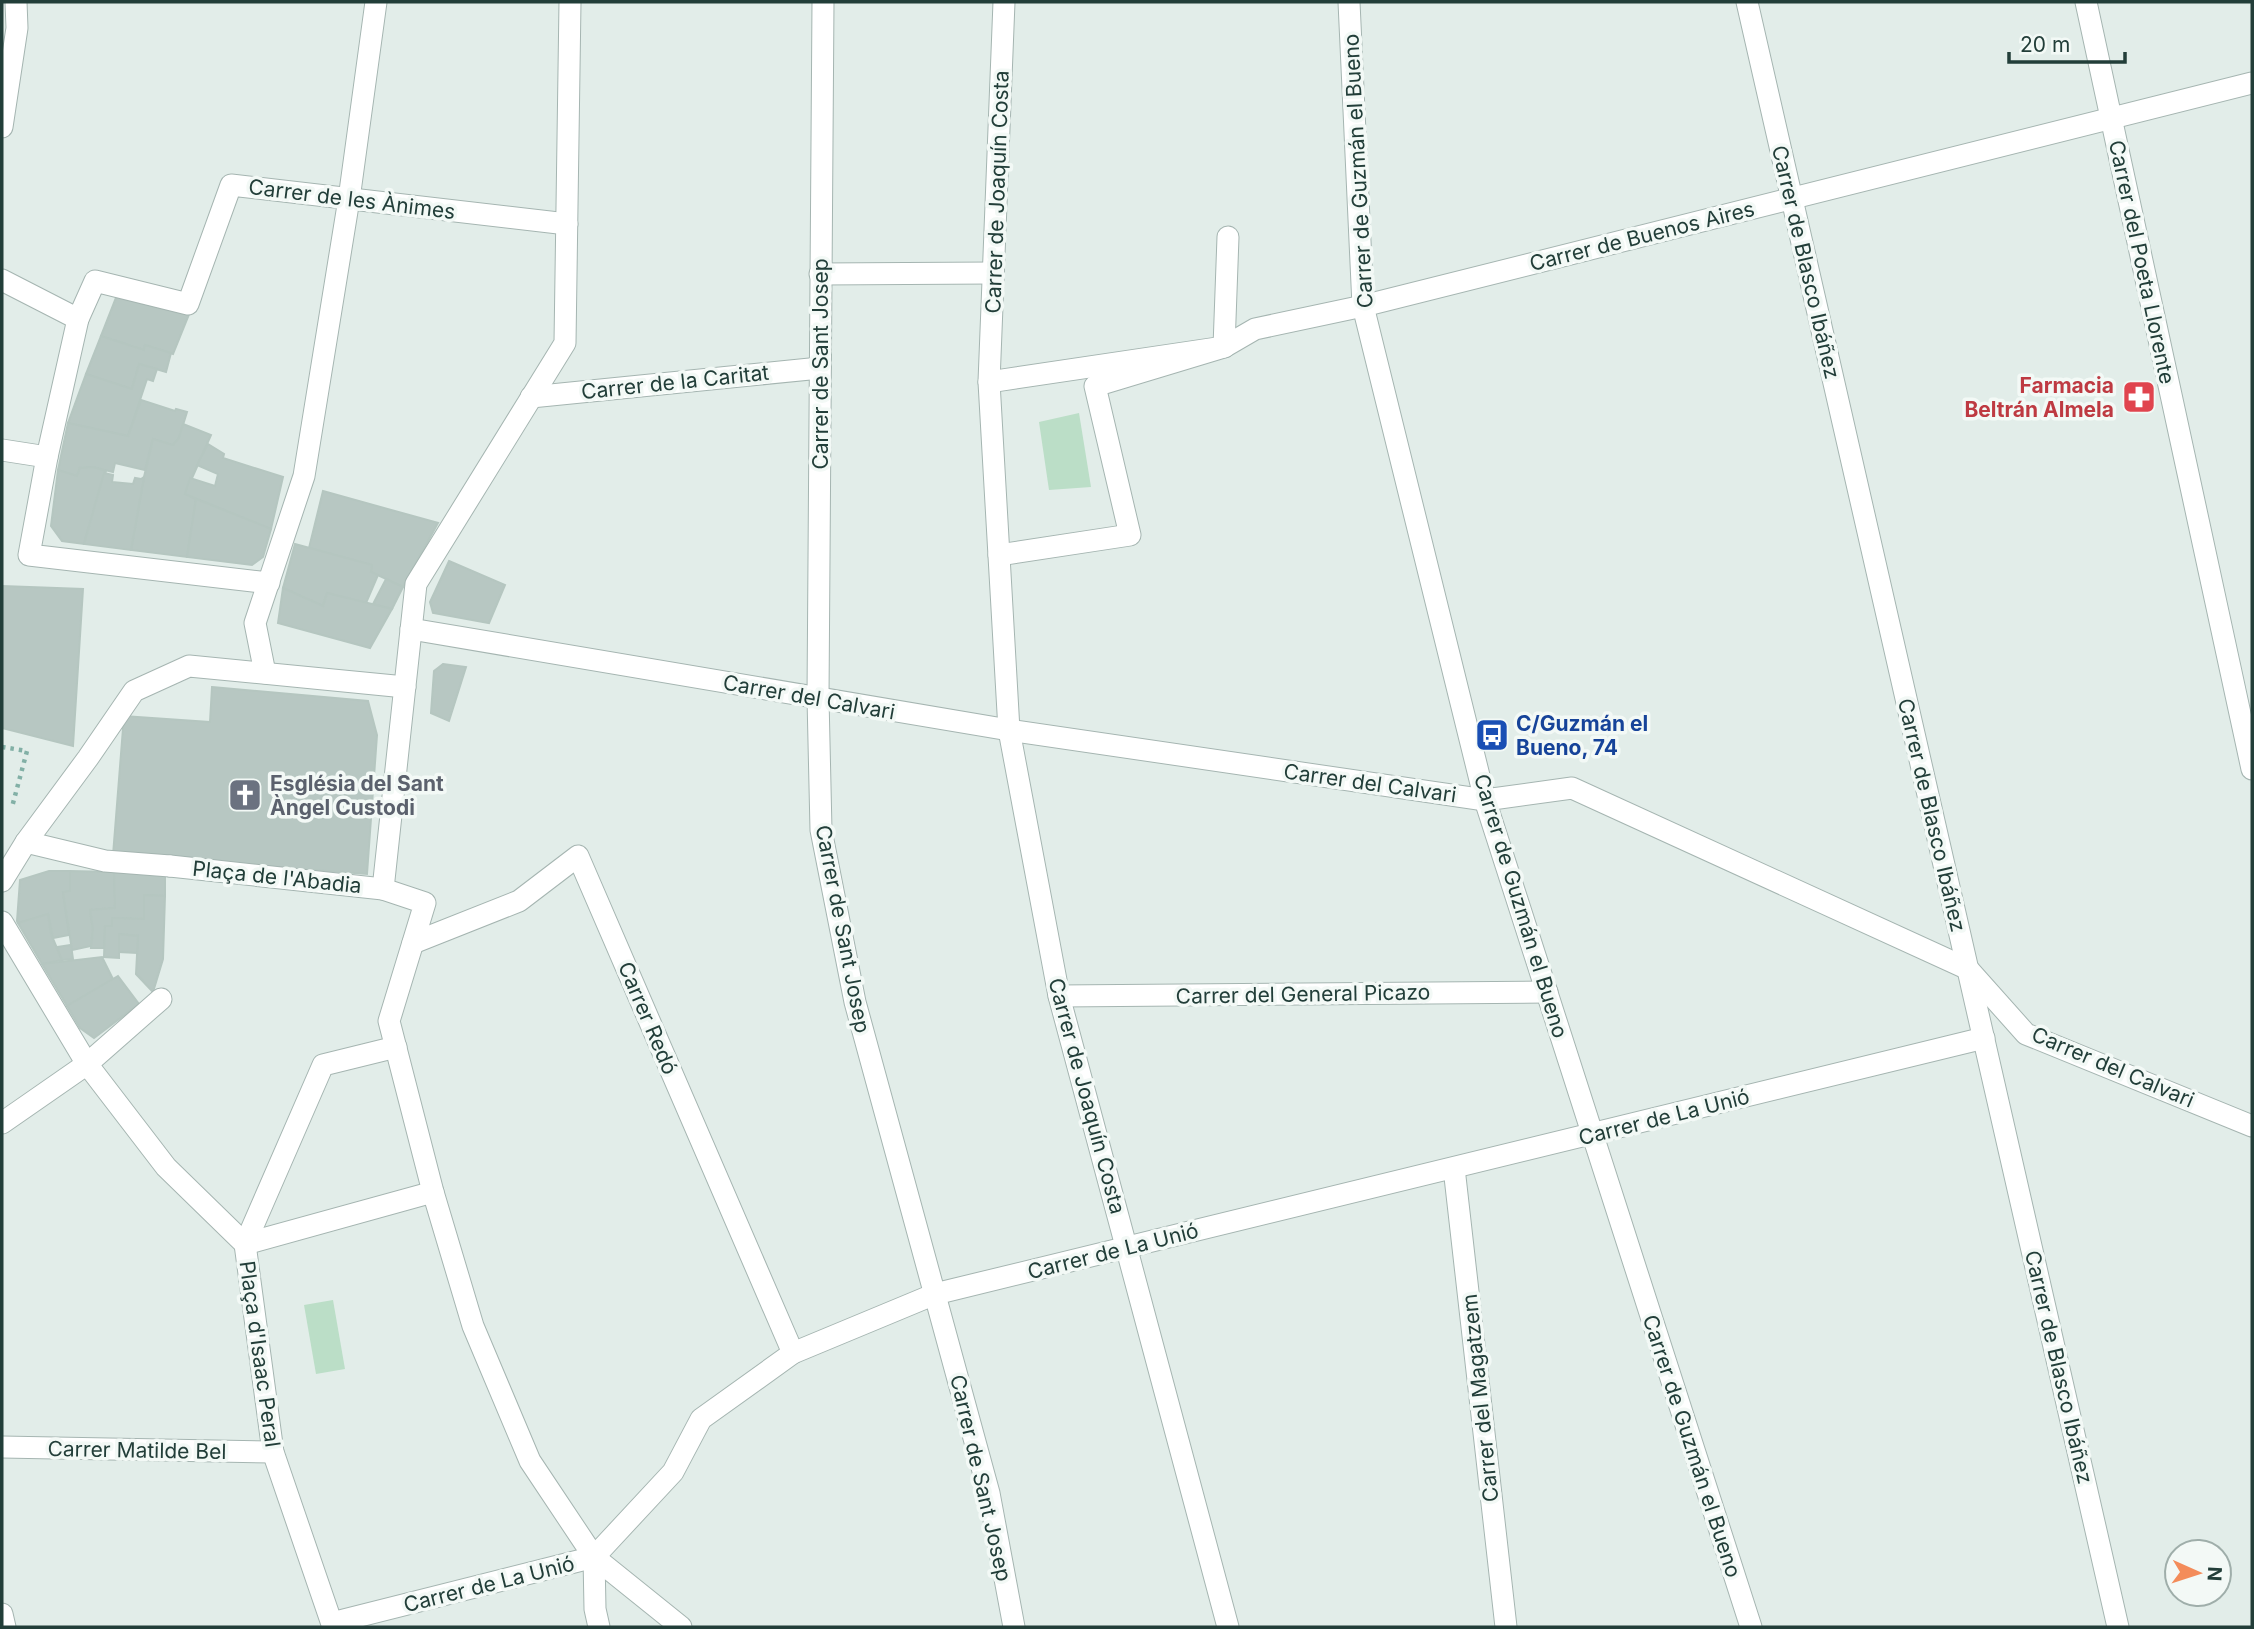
<svg xmlns="http://www.w3.org/2000/svg" width="2254" height="1629" font-family="Inter,sans-serif">
  <style>
    .green { fill: #bbdec7 }
    .building { fill: #b7c7c2; stroke: #b5c6c0; stroke-width: 2 }
    .lines { fill: none; stroke-linecap: round; stroke-linejoin: round }
    .pedestrian-casing { stroke: #a5b5b1; stroke-width: 23 }
    .minor-casing { stroke: #a5b5b1; stroke-width: 23 }
    .tertiary-casing { stroke: #a5b5b1; stroke-width: 23 }
    .path { stroke: #82b0a6; stroke-width: 4.5; stroke-dasharray: 3.5 5; stroke-linecap: butt }
    .pedestrian { stroke: #fff; stroke-width: 21 }
    .minor { stroke: #fff; stroke-width: 21 }
    .tertiary { stroke: #fff; stroke-width: 21 }
    .labels { text-anchor: middle; dominant-baseline: central; stroke-width: 7; stroke-linejoin: round; paint-order: stroke }
    .street-label { font-size: 21px; fill: #223e39; stroke: #f3f9f6 }
    .health-label { font-size: 21px; font-weight: bold; fill: #be3a42; stroke: #f3f9f6; text-anchor: end }
    .transit-label { font-size: 21px; font-weight: bold; fill: #164399; stroke: #f3f9f6; text-anchor: start }
    .worship-label { font-size: 21px; font-weight: bold; fill: #5b616d; stroke: #f3f9f6; text-anchor: start }
  </style>
  <rect width="100%" height="100%" fill="#e2ede9"/>
  <!-- green -->
  <g class="green">
    <polygon points="1079,413 1091,487 1049,490 1039,422"/>
    <polygon points="333,1300 345,1369 316,1374 304,1305"/>
  </g>
  <!-- building -->
  <g class="building">
    <polygon points="119,290 190,312 173,354 145,345 144,350 101,336"/>
    <polygon points="101,336 144,350 145,345 171,353 166,372 139,364 132,389 86,374"/>
    <polygon points="139,364 157,369 153,381 147,379 128,436 68,423 86,374 132,389"/>
    <polygon points="141,400 175,411 176,409 187,412 179,438 173,445 153,439 145,470 115,463 113,472 93,467 80,468 77,476 58,470 68,423 128,436"/>
    <polygon points="183,424 211,435 185,494 196,499 187,557 131,550 144,477 153,439 173,445 179,438"/>
    <polygon points="208,444 224,454 223,458 283,477 271,529 185,494 190,478 215,486 218,474 197,465"/>
    <polygon points="93,467 106,471 84,544 62,541 51,526 58,470 77,476 80,468"/>
    <polygon points="104,473 113,475 112,482 133,484 135,478 141,479 144,477 131,550 84,544"/>
    <polygon points="323,491 438,523 403,587 371,572 372,565 309,548"/>
    <polygon points="196,499 271,529 263,557 252,565 187,557"/>
    <polygon points="295,544 372,565 371,572 378,575 366,603 327,593 323,606 283,588"/>
    <polygon points="449,561 505,585 489,623 433,613 430,602"/>
    <polygon points="386,579 403,587 392,609 373,604"/>
    <polygon points="2,586 83,589 73,746 2,728"/>
    <polygon points="283,588 323,606 327,593 392,609 370,648 278,623"/>
    <polygon points="443,664 466,667 449,721 431,713 434,671"/>
    <polygon points="212,687 368,701 377,735 367,874 113,855 124,716 210,722"/>
    <polygon points="49,871 70,871 70,891 63,892 69,935 53,938 48,914 18,923 17,921 20,880"/>
    <polygon points="70,871 114,872 115,908 90,910 93,929 91,946 72,950 63,892 70,891"/>
    <polygon points="114,872 165,874 165,896 144,895 144,919 112,918 112,926 105,926 104,948 91,948 93,929 90,910 115,908"/>
    <polygon points="144,895 165,896 163,959 153,992 136,974 138,936 119,934 119,958 104,957 105,926 112,926 112,918 144,919"/>
    <polygon points="48,914 51,934 62,960 42,964 18,923"/>
    <polygon points="119,934 138,936 137,953 119,952"/>
    <polygon points="71,945 73,959 62,960 57,947"/>
    <polygon points="102,957 113,979 67,1006 42,964"/>
    <polygon points="118,976 139,1004 94,1038 80,1028 67,1006"/>
  </g>
  <g class="lines">
    <defs>
      <g id="pedestrian">
        <polyline points="999,555 1130,535 1095,386 1224,347 1228,237"/>
        <polyline points="26,842 105,861 170,866"/>
        <polyline points="594,1557 595,1609 599,1627"/>
      </g>
      <g id="minor">
        <polyline points="570,2 565,343 416,584 383,889 425,903 389,1021 433,1192 473,1326 530,1461 594,1557 681,1627"/>
        <polyline points="823,2 818,698 821,830 855,1002 989,1493 1014,1627"/>
        <polyline points="1004,2 989,382 1009,730 1059,996 1228,1627"/>
        <polyline points="1747,2 2118,1627"/>
        <polyline points="2086,2 2252,769"/>
        <polyline points="2,127 17,28 16,2"/>
        <polyline points="820,274 993,273"/>
        <polyline points="2,280 78,319 47,457 2,450"/>
        <polyline points="78,319 95,281 188,304 231,185 567,224"/>
        <polyline points="989,382 1224,347 1255,329 1363,306 2252,83"/>
        <polyline points="531,397 820,368"/>
        <polyline points="47,457 29,555 269,583"/>
        <polyline points="411,629 1009,730 1485,800 1572,788 1968,969 2026,1034 2252,1126"/>
        <polyline points="265,673 255,623 304,476 349,199 376,2"/>
        <polyline points="170,866 383,889"/>
        <polyline points="2,881 26,842 88,758 134,691 189,666 405,687"/>
        <polyline points="2,922 87,1064 166,1167 245,1244"/>
        <polyline points="413,943 519,901 578,856 793,1353"/>
        <polyline points="1059,996 1547,992"/>
        <polyline points="2,1123 87,1064 161,999"/>
        <polyline points="1454,1168 1506,1627"/>
        <polyline points="245,1244 273,1452 333,1627"/>
        <polyline points="245,1244 323,1065 396,1047"/>
        <polyline points="245,1244 433,1192"/>
        <polyline points="2,1447 273,1452"/>
        <polyline points="2,1614 5,1627"/>
        <polyline points="332,1623 594,1557 673,1472 701,1419 793,1353 935,1294 1984,1038"/>
      </g>
      <polyline id="tertiary" points="1349,2 1363,306 1485,800 1751,1627"/>
    </defs>
    <!-- pedestrian casing -->
    <use href="#pedestrian" class="pedestrian-casing"/>
    <!-- minor casing -->
    <use href="#minor" class="minor-casing"/>
    <!-- tertiary casing -->
    <use href="#tertiary" class="tertiary-casing"/>
    <!-- path -->
    <polyline class="path" points="2,747 27,751 12,807"/>
    <!-- pedestrian -->
    <use href="#pedestrian" class="pedestrian"/>
    <!-- minor -->
    <use href="#minor" class="minor"/>
    <!-- tertiary -->
    <use href="#tertiary" class="tertiary"/>
  </g>
  <!-- icons -->
  <defs>
    <symbol id="pharmacy-square" viewBox="-11 -11 22 22"><rect x="-9" y="-9" width="18" height="18" rx="4" fill="#e0444e" stroke="#f3f9f6"/><path d="M-2-6h4v4h4v4h-4v4h-4v-4h-4v-4h4Z" fill="#fff"/></symbol>
    <symbol id="bus-square" viewBox="-11 -11 22 22"><rect x="-9" y="-9" width="18" height="18" rx="4" fill="#1a4fb4" stroke="#f3f9f6"/><path d="M-5-6H5V4H4V6H2V4H-2V6H-4V4H-5ZM-3.5-4V0h7V-4ZM-3.5 1.2v1.5H-2V1.2ZM2 1.2v1.5H3.5V1.2Z" fill="#fff"/></symbol>
    <symbol id="church-square" viewBox="-11 -11 22 22"><rect x="-9" y="-9" width="18" height="18" rx="4" fill="#6b7280" stroke="#f3f9f6"/><path d="M-1.2-6h2.4v3.5h3.3v2.4h-3.3V6h-2.4V-.1h-3.3v-2.4h3.3Z" fill="#fff"/></symbol>
  </defs>
  <g fill-rule="evenodd">
    <use href="#pharmacy-square" x="2120" y="378" width="38" height="38"/>
    <use href="#bus-square" x="1473" y="716" width="38" height="38"/>
    <use href="#church-square" x="226" y="776" width="38" height="38"/>
  </g>
  <g class="labels">
    <!-- street labels -->
    <g class="street-label">
      <text transform="translate(1358 171) rotate(-93)">Carrer de Guzmán el Bueno</text>
      <text transform="translate(997 192) rotate(-88)">Carrer de Joaquín Costa</text>
      <text transform="translate(352 199) rotate(7)">Carrer de les Ànimes</text>
      <text transform="translate(1642 236) rotate(-14)">Carrer de Buenos Aires</text>
      <text transform="translate(1806 262) rotate(77)">Carrer de Blasco Ibáñez</text>
      <text transform="translate(2142 262) rotate(78)">Carrer del Poeta Llorente</text>
      <text transform="translate(820 364) rotate(-90)">Carrer de Sant Josep</text>
      <text transform="translate(675 382) rotate(-6)">Carrer de la Caritat</text>
      <text transform="translate(809 697) rotate(10)">Carrer del Calvari</text>
      <text transform="translate(1370 783) rotate(8)">Carrer del Calvari</text>
      <text transform="translate(1932 815) rotate(77)">Carrer de Blasco Ibáñez</text>
      <text transform="translate(277 877) rotate(6)">Plaça de l'Abadia</text>
      <text transform="translate(1521 906) rotate(73)">Carrer de Guzmán el Bueno</text>
      <text transform="translate(843 929) rotate(79)">Carrer de Sant Josep</text>
      <text transform="translate(1303 994) rotate(-1)">Carrer del General Picazo</text>
      <text transform="translate(648 1018) rotate(67)">Carrer Redó</text>
      <text transform="translate(2113 1067) rotate(23)">Carrer del Calvari</text>
      <text transform="translate(1087 1096) rotate(75)">Carrer de Joaquín Costa</text>
      <text transform="translate(1664 1117) rotate(-14)">Carrer de La Unió</text>
      <text transform="translate(1113 1251) rotate(-14)">Carrer de La Unió</text>
      <text transform="translate(260 1354) rotate(82)">Plaça d'Isaac Peral</text>
      <text transform="translate(2059 1367) rotate(77)">Carrer de Blasco Ibáñez</text>
      <text transform="translate(1480 1398) rotate(-96)">Carrer del Magatzem</text>
      <text transform="translate(1692 1446) rotate(72)">Carrer de Guzmán el Bueno</text>
      <text transform="translate(137 1450) rotate(1)">Carrer Matilde Bel</text>
      <text transform="translate(981 1478) rotate(77)">Carrer de Sant Josep</text>
      <text transform="translate(489 1584) rotate(-14)">Carrer de La Unió</text>
    </g>
    <!-- health labels -->
    <g class="health-label">
      <text x="2114" y="385">Farmacia<tspan x="2114" dy="24">Beltrán Almela</tspan></text>
    </g>
    <!-- transit labels -->
    <g class="transit-label">
      <text x="1516" y="723">C/Guzmán el<tspan x="1516" dy="24">Bueno, 74</tspan></text>
    </g>
    <!-- worship labels -->
    <g class="worship-label">
      <text x="270" y="783">Església del Sant<tspan x="270" dy="24">Àngel Custodi</tspan></text>
    </g>
  </g>
  <!-- border -->
  <rect width="2254" height="1629" fill="none" stroke="#223e39" stroke-width="7"/>
  <!-- north arrow -->
  <g transform="translate(2198 1573) rotate(93)"><circle r="33" fill="#f3f9f6" stroke="#9faeaa" stroke-width="2"/>
  <path d="M0-5L12 26L0 18L-12 26Z" fill="#f38c5a"/>
  <text y="-10" font-size="19" font-weight="bold" text-anchor="middle" fill="#223e39">N</text>
  </g>
  <!-- scale -->
  <path d="M2009 52v10h116v-10" fill="none" stroke="#223e39" stroke-width="3.5"/>
  <text x="2020" y="52" font-size="21" fill="#223e39" stroke="#f3f9f6" stroke-width="5" paint-order="stroke">20 m</text>
</svg>
